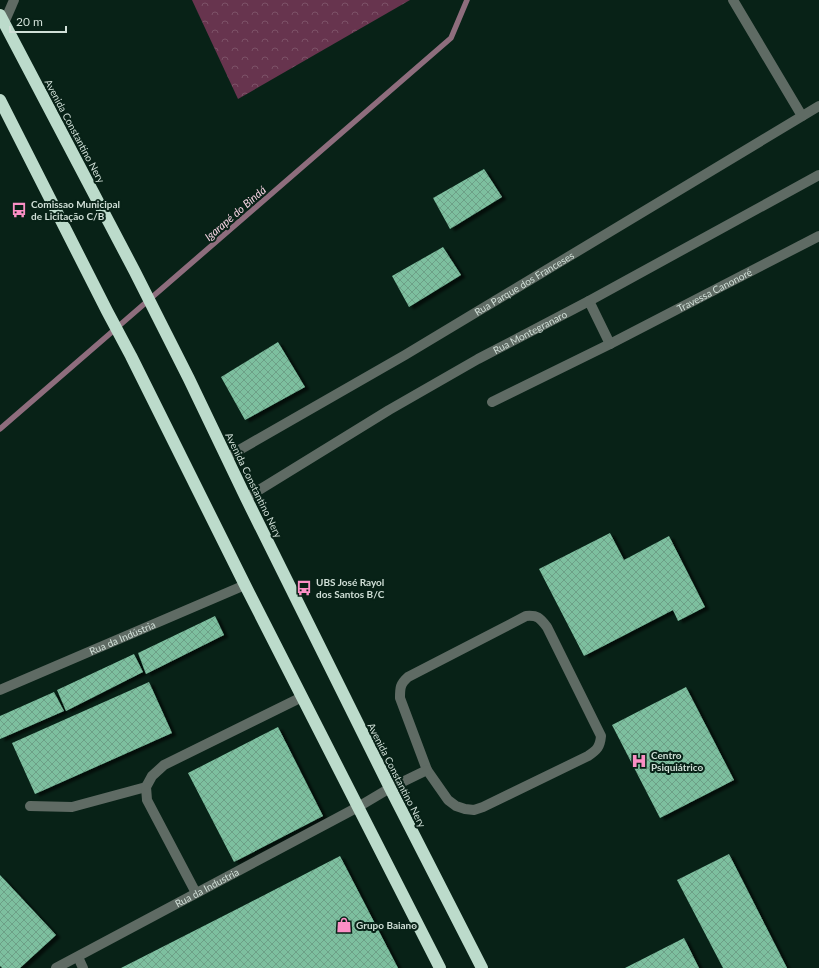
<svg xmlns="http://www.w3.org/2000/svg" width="819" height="968" font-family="Lato,sans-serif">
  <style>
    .forest { fill: url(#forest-crowns) }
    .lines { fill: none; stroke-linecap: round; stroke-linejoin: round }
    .stream { stroke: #8e6d7d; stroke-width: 5.5 }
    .building { fill: url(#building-cross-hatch); filter: url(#shadow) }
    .minor { stroke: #5f6b64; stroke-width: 10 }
    .highway { stroke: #bcdbcb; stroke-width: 12 }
    .labels { text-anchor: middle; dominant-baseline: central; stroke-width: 4; stroke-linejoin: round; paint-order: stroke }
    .street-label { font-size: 10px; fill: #d0dfd7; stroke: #082217 }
    .poi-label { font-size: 10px; font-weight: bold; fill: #d0dfd7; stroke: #082217; text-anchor: start }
    .water-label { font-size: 11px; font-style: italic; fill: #f4d1e1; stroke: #082217 }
  </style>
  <defs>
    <pattern id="forest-crowns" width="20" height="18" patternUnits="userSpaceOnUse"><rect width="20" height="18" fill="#67344e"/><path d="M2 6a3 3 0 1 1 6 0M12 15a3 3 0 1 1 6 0" fill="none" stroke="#7c5167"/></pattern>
    <pattern id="building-cross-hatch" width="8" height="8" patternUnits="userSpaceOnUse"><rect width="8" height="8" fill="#7dbf9f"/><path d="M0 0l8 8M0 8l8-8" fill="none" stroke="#6da087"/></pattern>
    <filter id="shadow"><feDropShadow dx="4.5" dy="2.5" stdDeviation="1" flood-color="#0009"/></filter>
  </defs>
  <rect width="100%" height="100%" fill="#082217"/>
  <!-- forest -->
  <polygon class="forest" points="192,0 410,0 238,99"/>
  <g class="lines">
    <!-- stream -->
    <polyline class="stream" points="0,429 451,38 467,0"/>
  </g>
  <!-- building -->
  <g class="building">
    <polygon points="484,169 502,197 450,229 433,198"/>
    <polygon points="443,247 461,275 409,307 392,276"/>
    <polygon points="278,342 305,387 245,420 221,377"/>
    <polygon points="610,533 624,560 669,536 705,607 678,621 673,610 584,656 539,569"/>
    <polygon points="215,616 224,635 146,674 138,653"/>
    <polygon points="134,654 143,672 66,711 57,690"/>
    <polygon points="149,682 172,733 35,794 12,743"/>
    <polygon points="686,687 734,780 660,818 612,725"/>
    <polygon points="54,692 64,711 0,739 0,716"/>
    <polygon points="278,727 323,816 234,862 188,773"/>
    <polygon points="729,854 787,968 723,968 677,880"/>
    <polygon points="340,856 398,968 121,968 241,907"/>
    <polygon points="0,875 56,935 20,968 2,968 0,966"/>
    <polygon points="684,938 699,968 625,968"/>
  </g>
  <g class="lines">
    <!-- minor -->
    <g class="minor">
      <polyline points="733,0 802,116"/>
      <polyline points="4,23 14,0"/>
      <polyline points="589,301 610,344"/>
      <path id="s1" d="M492,402L610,344L819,236"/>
      <path id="s2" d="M227,457L405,355L819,106"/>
      <path id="s3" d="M246,498L389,410L478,359L589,301L819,175"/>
      <path d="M526,616C538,615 540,618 547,627L601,736C600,747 597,750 588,756L483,807L474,810L465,809L456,806L448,800L427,770L400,698C400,688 400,684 408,677Z"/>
      <path id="s4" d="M0,690L245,585"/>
      <polyline points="30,806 72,807 146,787"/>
      <polyline points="196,893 147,800 146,787 152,776 164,765 302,697"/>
      <polyline points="78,957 83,968"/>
      <path id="s5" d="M56,968L358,807L390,788L427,770"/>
    </g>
    <!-- highway -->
    <g class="highway">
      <polyline points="0,15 135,272 189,379 246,498 390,788 482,968"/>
      <polyline points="0,100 107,311 131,356 245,585 440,968"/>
    </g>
  </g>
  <!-- icons -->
  <defs>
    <symbol id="bus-bare" viewBox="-9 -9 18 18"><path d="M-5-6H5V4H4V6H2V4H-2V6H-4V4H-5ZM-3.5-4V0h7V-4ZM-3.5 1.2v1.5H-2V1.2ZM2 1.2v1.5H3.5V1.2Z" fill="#fb8fc5" stroke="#082217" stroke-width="2.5" paint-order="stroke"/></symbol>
    <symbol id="hospital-bare" viewBox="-9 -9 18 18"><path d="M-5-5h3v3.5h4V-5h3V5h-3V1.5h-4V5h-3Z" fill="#fb8fc5" stroke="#082217" stroke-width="2.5" paint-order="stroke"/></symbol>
    <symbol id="shop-bare" viewBox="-9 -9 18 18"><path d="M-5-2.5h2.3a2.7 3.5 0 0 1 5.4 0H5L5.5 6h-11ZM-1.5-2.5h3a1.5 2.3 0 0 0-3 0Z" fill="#fb8fc5" stroke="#082217" stroke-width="2.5" paint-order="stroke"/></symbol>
  </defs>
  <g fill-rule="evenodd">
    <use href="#bus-bare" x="8" y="199" width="22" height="22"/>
    <use href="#bus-bare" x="293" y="577" width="22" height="22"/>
    <use href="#hospital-bare" x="628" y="750" width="22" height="22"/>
    <use href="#shop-bare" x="333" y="914" width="22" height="22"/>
  </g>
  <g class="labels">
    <!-- street labels -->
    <g class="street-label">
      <text transform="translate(75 131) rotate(62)">Avenida Constantino Nery</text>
      <text stroke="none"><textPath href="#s2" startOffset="344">Rua Parque dos Franceses</textPath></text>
      <text stroke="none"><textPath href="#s1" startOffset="249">Travessa Canonoré</textPath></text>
      <text stroke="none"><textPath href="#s3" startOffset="329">Rua Montegranaro</textPath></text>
      <text transform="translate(254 485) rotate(64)">Avenida Constantino Nery</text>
      <text stroke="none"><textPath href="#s4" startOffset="133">Rua da Indústria</textPath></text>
      <text transform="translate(397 775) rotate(63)">Avenida Constantino Nery</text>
      <text stroke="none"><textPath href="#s5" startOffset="171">Rua da Industria</textPath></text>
    </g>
    <!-- poi labels -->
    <g class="poi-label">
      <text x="31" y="204">Comissao Municipal<tspan x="31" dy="12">de Licitação C/B</tspan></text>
      <text x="316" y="582">UBS José Rayol<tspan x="316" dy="12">dos Santos B/C</tspan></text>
      <text x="651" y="755">Centro<tspan x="651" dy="12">Psiquiátrico</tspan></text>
      <text x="356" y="925">Grupo Baiano</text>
    </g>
    <!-- water labels -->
    <g class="water-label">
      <text transform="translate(235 213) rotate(-41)">Igarapé do Bindá</text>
    </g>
  </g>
  <!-- scale -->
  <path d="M10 26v6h56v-6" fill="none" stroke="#d0dfd7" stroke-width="2"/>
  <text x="16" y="26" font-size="12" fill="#d0dfd7" stroke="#082217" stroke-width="3" paint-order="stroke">20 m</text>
</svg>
